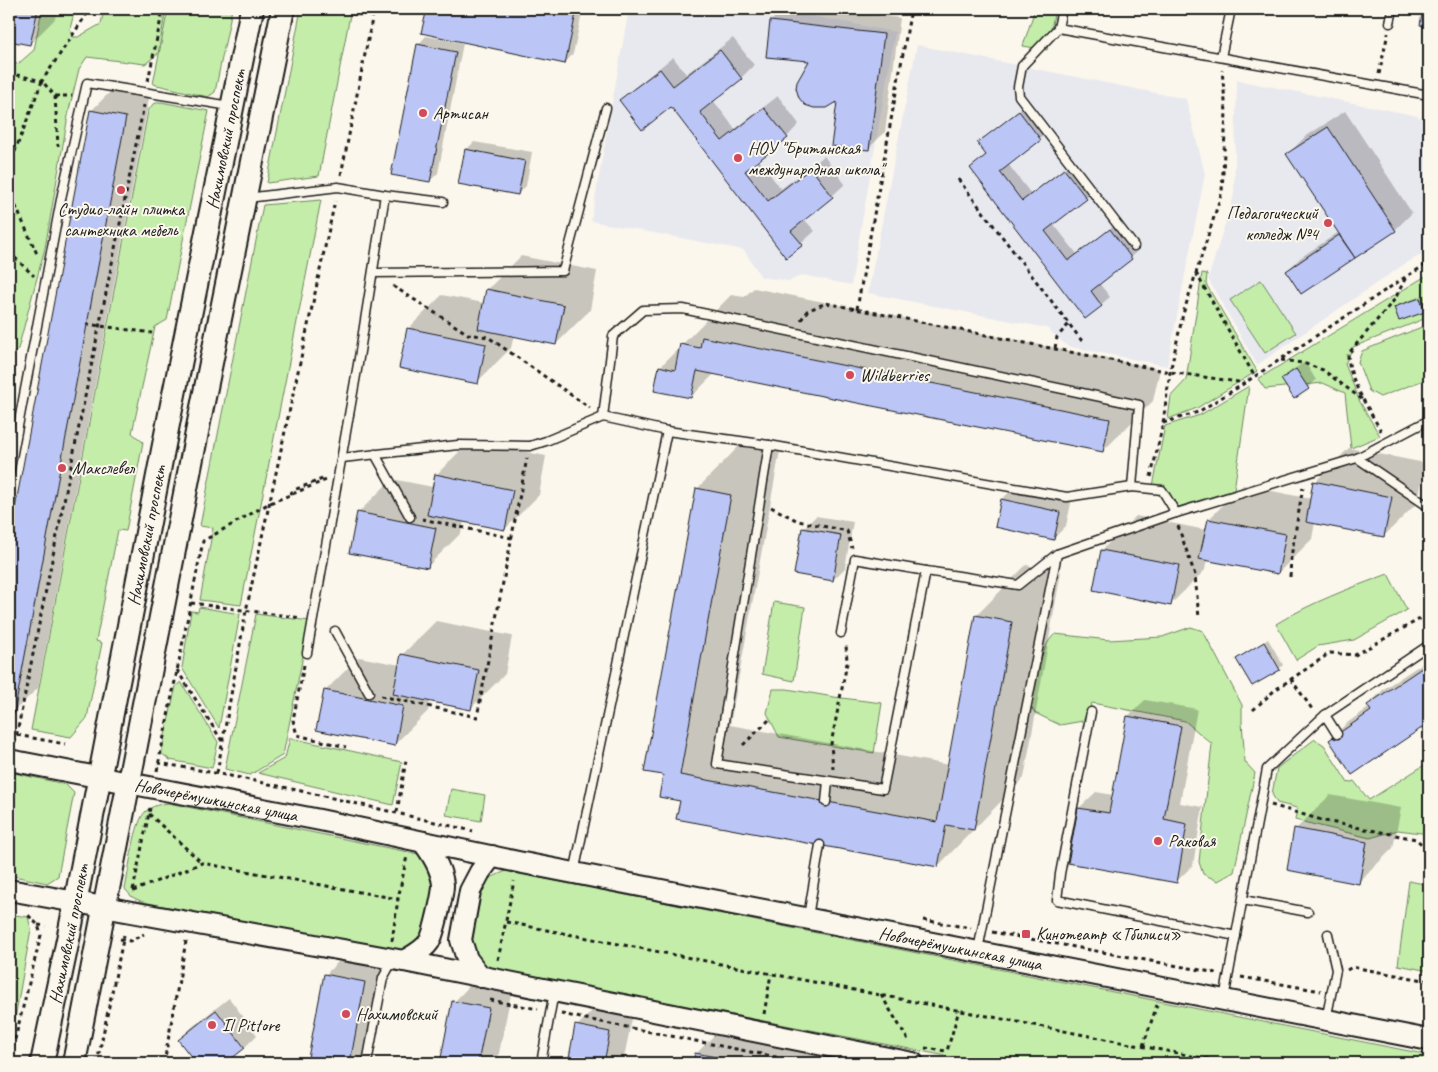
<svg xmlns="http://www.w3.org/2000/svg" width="1438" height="1072" font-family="Caveat,sans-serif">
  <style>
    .built { fill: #e8e8ef }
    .green { fill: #c3eda9; stroke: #708462 }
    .shadow { fill: #0003 }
    .building { fill: #bbc6f7; stroke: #1c1c1c }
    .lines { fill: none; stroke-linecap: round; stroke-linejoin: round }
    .service-casing { stroke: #1c1c1c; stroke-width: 11 }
    .tertiary-casing { stroke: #1c1c1c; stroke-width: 24 }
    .secondary-casing { stroke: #1c1c1c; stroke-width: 26 }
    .path { stroke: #1c1c1c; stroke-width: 3; stroke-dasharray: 4 4; stroke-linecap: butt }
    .service { stroke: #fbf7ec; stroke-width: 8 }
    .tertiary { stroke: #fbf7ec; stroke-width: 20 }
    .secondary { stroke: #fbf7ec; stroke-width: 22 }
    .poi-dot { fill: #d1495b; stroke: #fbf7ec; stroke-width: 2 }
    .labels { text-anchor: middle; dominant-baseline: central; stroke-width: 4; stroke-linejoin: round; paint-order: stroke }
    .poi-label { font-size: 18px; fill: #1c1c1c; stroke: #fbf7ec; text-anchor: start }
    .street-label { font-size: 18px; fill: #1c1c1c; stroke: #fbf7ec }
  </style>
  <rect width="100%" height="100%" fill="#fbf7ec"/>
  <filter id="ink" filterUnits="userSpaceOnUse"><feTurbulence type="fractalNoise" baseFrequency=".02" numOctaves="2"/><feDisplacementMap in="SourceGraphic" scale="10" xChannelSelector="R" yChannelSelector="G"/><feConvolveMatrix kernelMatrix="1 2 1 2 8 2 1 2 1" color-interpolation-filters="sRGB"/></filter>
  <g filter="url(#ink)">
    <!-- built -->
    <g class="built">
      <polygon points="629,9 776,9 895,32 851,285 803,275 789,281 761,277 744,250 591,221"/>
      <polygon points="917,45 1186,99 1205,174 1167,366 1067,346 1047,328 868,293"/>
      <polygon points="1237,80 1413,115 1429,120 1429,250 1403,265 1257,365 1208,279 1234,195"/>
    </g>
    <!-- green -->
    <g class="green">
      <polygon points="42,9 75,9 70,29 73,37 78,37 101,24 104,9 166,9 158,54 145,64 87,57 79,69 69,110 45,248 18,349 14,353 9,353 9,61 18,64 34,50"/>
      <polygon points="168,9 232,9 215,92 208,97 153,84"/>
      <polygon points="301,9 363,9 362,16 350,15 319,176 267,183"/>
      <polygon points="1035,9 1055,9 1047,50 1023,46"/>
      <polygon points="161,102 209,111 167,320 155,327 132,433 143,442 126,531 118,530 96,641 102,643 87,718 71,737 31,730 148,111 153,104"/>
      <polygon points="321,200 241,605 200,600 213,528 200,526 263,205"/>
      <polygon points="1202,273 1207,274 1206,284 1257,371 1197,408 1168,419 1171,396 1186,380"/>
      <polygon points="1429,274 1429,317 1353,347 1345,364 1360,402 1380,436 1351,448 1345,393 1323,383 1265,389 1258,379"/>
      <polygon points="1261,280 1296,333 1265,353 1230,300"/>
      <polygon points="1429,324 1429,378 1380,397 1369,391 1358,362 1362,351"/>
      <polygon points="1249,386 1234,490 1178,507 1165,487 1153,486 1165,426 1200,415"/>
      <path d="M1388,574L1407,610L1354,640L1318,646L1296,660L1276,624C1312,602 1348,589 1388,574Z"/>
      <polygon points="774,602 805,607 794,681 762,674"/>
      <polygon points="199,607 240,614 219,728 182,668 191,611 198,612"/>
      <polygon points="256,614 310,621 283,755 250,775 225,769"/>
      <path d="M1191,627L1203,631L1242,705V722L1245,762L1255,773L1234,872L1218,881L1203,874L1199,862L1212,744L1185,721L1092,703L1083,721L1060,725L1035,713L1031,707C1035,687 1039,647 1055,634L1109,640L1162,637Z"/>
      <polygon points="181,682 218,742 212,768 170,760 161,753 176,686"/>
      <polygon points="773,689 787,689 834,697 882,703 874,753 779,737 767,713"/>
      <polygon points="290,738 402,762 393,805 258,773 285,758"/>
      <polygon points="1315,739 1324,745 1348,783 1354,781 1369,800 1429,762 1429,834 1398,830 1370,838 1295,820 1297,808 1277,803 1272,794 1277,768"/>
      <polygon points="9,772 65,784 74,793 58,876 47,883 9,875"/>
      <polygon points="451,789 485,795 481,821 446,815"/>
      <path d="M168,803L418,854L425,864L434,890L424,933C418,944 407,950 395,950L143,902L132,897L125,889C129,871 134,822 146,811C152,806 160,804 168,803Z"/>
      <polygon points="506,871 1429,1055 1429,1063 983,1063 487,968 476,957 472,942 482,888 490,878"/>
      <polygon points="1409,881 1429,885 1429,971 1398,965"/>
      <polygon points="9,914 28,917 31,929 9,1052"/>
    </g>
    <!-- shadow -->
    <g class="shadow">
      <polygon points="9,9 57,9 55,19 30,44 9,40"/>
      <polygon points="428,9 583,9 573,54 565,63 423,32"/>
      <polygon points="783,9 824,9 900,18 885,132 868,149 838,100 811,60 771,21"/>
      <polygon points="426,36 463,43 438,173 430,181 418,45"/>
      <polygon points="733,38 754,65 741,78 713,100 735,129 778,96 799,124 787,137 758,159 781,189 824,156 845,184 832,196 804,219 815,231 787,256 671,105 621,100 634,88 673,57 686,74"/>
      <polygon points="116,86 150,93 38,688 13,712 9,711 9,548 91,111"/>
      <polygon points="1028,103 1048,131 1008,164 1031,194 1072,162 1094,190 1053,223 1077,254 1119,222 1140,249 1099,283 1110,297 1086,317 971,168 987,154 979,143"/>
      <polygon points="1345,111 1412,213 1395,230 1354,257 1287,271 1300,258 1339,232 1288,154 1305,137"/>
      <polygon points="474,142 532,152 526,186 518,194 466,150"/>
      <polygon points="521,256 597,271 590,310 556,344 514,335 511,348 477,382 408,329 442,295 484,303 487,290"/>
      <polygon points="754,288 1160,369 1153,401 1103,451 715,373 691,397 660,367 731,295 744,297"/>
      <polygon points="1424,295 1428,307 1424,311 1396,307 1399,304"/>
      <polygon points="1305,362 1316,380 1308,388 1283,379 1291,371"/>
      <polygon points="747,438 781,445 730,725 949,765 976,616 1026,565 1061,572 1024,778 938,866 681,800 664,774 697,489"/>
      <polygon points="470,441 546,456 539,495 505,529 464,521 461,533 427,567 358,513 392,479 433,487 436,475"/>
      <polygon points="1349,448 1425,463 1418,502 1384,536 1315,522 1312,539 1278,573 1207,559 1205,570 1171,604 1102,550 1136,516 1206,530 1209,519 1243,485 1311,499 1315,482"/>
      <polygon points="1015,487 1072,499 1066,526 1054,538 1002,499"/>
      <polygon points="816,516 853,522 845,568 833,580 796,573 804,528"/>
      <polygon points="436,621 512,636 505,674 471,708 430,700 428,711 394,745 325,691 359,657 400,665 402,655"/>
      <polygon points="1268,639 1283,665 1279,669 1238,659"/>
      <polygon points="1429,659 1429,721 1352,773 1330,740 1347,723 1370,707 1368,705 1385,688"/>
      <polygon points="1145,700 1197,709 1180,803 1203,807 1193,865 1176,882 1079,808 1096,792 1113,795 1128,716"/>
      <polygon points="1330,795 1401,808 1393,848 1359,882 1296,829"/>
      <polygon points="350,950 389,958 369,1063 308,1063 326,974"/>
      <polygon points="478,977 513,984 497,1063 442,1063 454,1002"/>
      <polygon points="229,998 257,1035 245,1047 224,1063 198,1063 179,1040 192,1027"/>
      <polygon points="601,1002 634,1008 623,1063 570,1063 577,1026"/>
      <polygon points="720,1029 842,1053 841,1063 694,1063 696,1054"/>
    </g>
    <!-- building -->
    <g class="building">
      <polygon points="9,9 38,9 30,45 9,41"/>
      <polygon points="427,9 577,9 565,64 421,33"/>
      <polygon points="1423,9 1429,9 1429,27 1420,25"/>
      <polygon points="770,21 884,34 869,150 831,146 837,102 827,108 814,108 805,105 799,98 796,88 797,82 809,61 766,57"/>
      <polygon points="417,44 456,52 430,182 391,175"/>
      <polygon points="720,50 742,79 700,112 722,141 764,108 788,138 745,171 768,201 811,168 833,197 791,231 803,245 786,258 671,107 642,130 619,100 660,69 673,86"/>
      <polygon points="90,110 126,117 14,714 9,713 9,540"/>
      <polygon points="1019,111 1041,140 1000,172 1022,201 1064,169 1087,199 1045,231 1068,261 1110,229 1132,259 1091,291 1102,306 1085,319 970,168 986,155 977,143"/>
      <polygon points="1328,127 1396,231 1355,258 1286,154"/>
      <polygon points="465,149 525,161 518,195 458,184"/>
      <polygon points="1339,235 1355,258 1301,294 1286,271"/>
      <polygon points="486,289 564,305 556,345 478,329"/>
      <polygon points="1420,298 1425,312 1399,321 1394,307"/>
      <polygon points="407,328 486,344 478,384 399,368"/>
      <polygon points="702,337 1110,419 1103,452 697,371 691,398 654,391 659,366 675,370 680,344 700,348"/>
      <polygon points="1296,369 1309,389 1294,399 1281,379"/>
      <polygon points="435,474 513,490 505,530 427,515"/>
      <polygon points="1313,481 1392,497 1384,537 1306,522"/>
      <polygon points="696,488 731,495 680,775 937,822 975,615 1012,622 974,830 946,825 938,867 676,819 680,801 659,797 663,775 644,772"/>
      <polygon points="1001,499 1060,512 1054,540 995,527"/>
      <polygon points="357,512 436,528 428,568 349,553"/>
      <polygon points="1208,519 1286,534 1278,574 1199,559"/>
      <polygon points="802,528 841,535 833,581 794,574"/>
      <polygon points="1101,550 1179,565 1171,606 1093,590"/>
      <polygon points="1264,642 1280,670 1252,686 1236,659"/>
      <polygon points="401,654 479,670 471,710 393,694"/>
      <polygon points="1429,663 1429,723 1352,775 1329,740 1371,711 1367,705"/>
      <polygon points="324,690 403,706 395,746 316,730"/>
      <polygon points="1127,716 1181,726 1164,819 1187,824 1177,883 1068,863 1078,808 1109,813"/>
      <polygon points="1294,828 1367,842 1359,884 1287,870"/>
      <polygon points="324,974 365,982 350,1063 307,1063"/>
      <polygon points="452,1001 489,1008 478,1063 440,1063"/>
      <polygon points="216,1010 245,1048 226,1063 196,1063 178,1040"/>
      <polygon points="575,1025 610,1032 604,1063 568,1063"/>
      <polygon points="695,1053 747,1063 693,1063"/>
    </g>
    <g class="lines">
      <defs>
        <g id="service">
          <polyline points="1062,9 1058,28 1429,95"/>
          <polyline points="1390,23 1393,9"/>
          <polyline points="1058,28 1022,66 1018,87 1019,96 1134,246"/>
          <polyline points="1221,57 1231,9"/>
          <polyline points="247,198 338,187 385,195 443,202"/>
          <polyline points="373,273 563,271 606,108"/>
          <polyline points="603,417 613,336 643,310 683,309 1139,405 1132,487"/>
          <polyline points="769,445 717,764 883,789 926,571 1018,585 1057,554 1173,514 1357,458 1429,507"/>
          <polyline points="375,454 410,517"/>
          <polyline points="342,458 458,445 530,446 546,441 603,417 667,431 769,445 1067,497 1132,487 1162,490 1176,513"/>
          <polyline points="1357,458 1429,420"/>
          <polyline points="9,474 62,194 87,83 230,106"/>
          <polyline points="335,631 369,693"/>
          <polyline points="841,633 855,559 926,571"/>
          <polyline points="307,653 358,364 385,195"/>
          <polyline points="1091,712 1060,874 1057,900 1236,936"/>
          <polyline points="1337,734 1325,715 1429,645"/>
          <polyline points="826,802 828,781"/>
          <polyline points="574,873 667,431"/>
          <polyline points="1243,900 1308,912"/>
          <polyline points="808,917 820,845"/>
          <polyline points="978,950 1057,554"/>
          <polyline points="1224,999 1267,769 1325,715"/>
          <polyline points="1326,1020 1336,970 1328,934"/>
          <polyline points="367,1063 383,978 393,960"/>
          <polyline points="541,1063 554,992"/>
        </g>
        <g id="tertiary">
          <path id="s1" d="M9,760L320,820L518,862L1429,1040"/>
          <polyline points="9,890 404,961 913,1063"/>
          <path d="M404,961C412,956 423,951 429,942C434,935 443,894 443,885C442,869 432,854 423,842"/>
          <polyline points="481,977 467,959 461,940 470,891 480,872 492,856"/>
        </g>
        <g id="secondary">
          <path id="s2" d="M42,1063L70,930L169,419L252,9"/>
          <polyline points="74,1063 199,422 283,9"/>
        </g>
      </defs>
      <!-- service casing -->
      <use href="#service" class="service-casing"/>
      <!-- tertiary casing -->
      <use href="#tertiary" class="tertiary-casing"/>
      <!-- secondary casing -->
      <use href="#secondary" class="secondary-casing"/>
      <!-- path -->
      <g class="path">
        <polyline points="9,73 42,81 90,9"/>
        <polyline points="1379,74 1388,33"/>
        <polyline points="148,81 163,9"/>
        <polyline points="55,96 72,96"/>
        <polyline points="9,167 42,81 55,96 58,146"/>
        <polyline points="341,175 374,9"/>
        <polyline points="958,179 1082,341"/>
        <polyline points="9,191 37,254"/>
        <polyline points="9,252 34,276"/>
        <polyline points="1196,273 1255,377"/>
        <polyline points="393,286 468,334 488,337 590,408"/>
        <polyline points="857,309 911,9"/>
        <polyline points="801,320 807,311 826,303 1170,372 1245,383"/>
        <polyline points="86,324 152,333"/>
        <polyline points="1055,348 1057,337 1069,324"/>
        <polyline points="1281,360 1303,363 1323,370 1363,400"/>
        <polyline points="1163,423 1198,412 1237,388 1407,276 1429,263"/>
        <path d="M1381,431C1369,409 1348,379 1348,354L1395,299L1406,277"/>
        <polyline points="1151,477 1163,423 1170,372 1183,314 1222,192 1226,112 1222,70"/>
        <polyline points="290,494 294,490 325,478"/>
        <polyline points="771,507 798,521 847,531 852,548"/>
        <polyline points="422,519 512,538"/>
        <polyline points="1178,526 1195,575 1199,618"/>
        <polyline points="1290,577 1291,557 1303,487"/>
        <polyline points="191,603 302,618"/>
        <polyline points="304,665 293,720 297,735 346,747"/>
        <polyline points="177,670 222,741"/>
        <polyline points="1291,679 1312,709"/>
        <polyline points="381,696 477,717 527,458"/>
        <polyline points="1253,710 1275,690 1330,653 1355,655 1429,614"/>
        <polyline points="17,735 65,744"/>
        <polyline points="15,743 144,105"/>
        <polyline points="743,745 770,719"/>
        <path d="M158,763C264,780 369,807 473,831"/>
        <polyline points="833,769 831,744 847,663 846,644"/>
        <polyline points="157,771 203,541 268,504 326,480"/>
        <polyline points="217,773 246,611 335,201"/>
        <polyline points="1271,805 1325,821 1416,839 1429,851"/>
        <polyline points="397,812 406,760"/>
        <polyline points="149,814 202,863"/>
        <polyline points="133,890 150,808"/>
        <polyline points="133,891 202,863 398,899"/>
        <polyline points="923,920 971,928"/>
        <polyline points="506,922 1228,1063"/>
        <polyline points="38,925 46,926"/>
        <polyline points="992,932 1217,973"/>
        <polyline points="120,939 130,941 144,934"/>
        <polyline points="392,941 398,899 407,856"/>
        <polyline points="498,960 514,881"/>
        <polyline points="1347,970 1352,967 1429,981"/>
        <polyline points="1241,977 1321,991"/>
        <polyline points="881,995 910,1043"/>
        <polyline points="490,1000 538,1009"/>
        <polyline points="561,1014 806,1063"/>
        <polyline points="764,1014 771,974"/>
        <polyline points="1143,1046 1157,1005"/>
        <polyline points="925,1048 947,1051 959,1010"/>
        <polyline points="9,1063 41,935 38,925 26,913"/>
        <polyline points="97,1063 124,935"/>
        <polyline points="164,1063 186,941"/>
      </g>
      <!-- service -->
      <use href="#service" class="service"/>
      <!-- tertiary -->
      <use href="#tertiary" class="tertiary"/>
      <!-- secondary -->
      <use href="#secondary" class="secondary"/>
    </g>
  </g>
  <!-- markers -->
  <g class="poi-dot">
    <circle cx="423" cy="113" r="5"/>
    <circle cx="738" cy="158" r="5"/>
    <circle cx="121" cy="190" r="5"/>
    <circle cx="1328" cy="223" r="5"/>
    <circle cx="850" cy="375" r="5"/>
    <circle cx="62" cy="468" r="5"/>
    <circle cx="1158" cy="841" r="5"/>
    <rect x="1021" y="929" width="10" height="10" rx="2.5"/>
    <circle cx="346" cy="1014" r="5"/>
    <circle cx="212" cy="1025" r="5"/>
  </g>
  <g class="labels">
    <!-- poi labels -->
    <g class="poi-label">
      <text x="433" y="113">Артисан</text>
      <text x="748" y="148">НОУ "Британская<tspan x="748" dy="21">международная школа"</tspan></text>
      <text x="121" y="209" text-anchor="middle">Студио-лайн плитка<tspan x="121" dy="21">сантехника мебель</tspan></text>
      <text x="1318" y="213" text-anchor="end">Педагогический<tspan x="1318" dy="21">колледж №4</tspan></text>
      <text x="860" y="375">Wildberries</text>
      <text x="72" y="468">Макслевел</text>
      <text x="1168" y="841">Раковая</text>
      <text x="1036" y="934">Кинотеатр «Тбилиси»</text>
      <text x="356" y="1014">Нахимовский</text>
      <text x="222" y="1025">Il Pittore</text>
    </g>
    <!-- street labels -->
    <g class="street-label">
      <text stroke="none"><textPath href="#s2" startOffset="942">Нахимовский проспект</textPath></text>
      <text stroke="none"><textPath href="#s2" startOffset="538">Нахимовский проспект</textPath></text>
      <text stroke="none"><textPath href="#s1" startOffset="211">Новочерёмушкинская улица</textPath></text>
      <text stroke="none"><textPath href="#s2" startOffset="132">Нахимовский проспект</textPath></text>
      <text stroke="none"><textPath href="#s1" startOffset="970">Новочерёмушкинская улица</textPath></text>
    </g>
  </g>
  <!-- margin -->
  <rect width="1438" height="1072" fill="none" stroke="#fbf7ec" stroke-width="30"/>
  <rect x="15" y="15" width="1408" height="1042" fill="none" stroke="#1c1c1c" stroke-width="2" filter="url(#ink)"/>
</svg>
